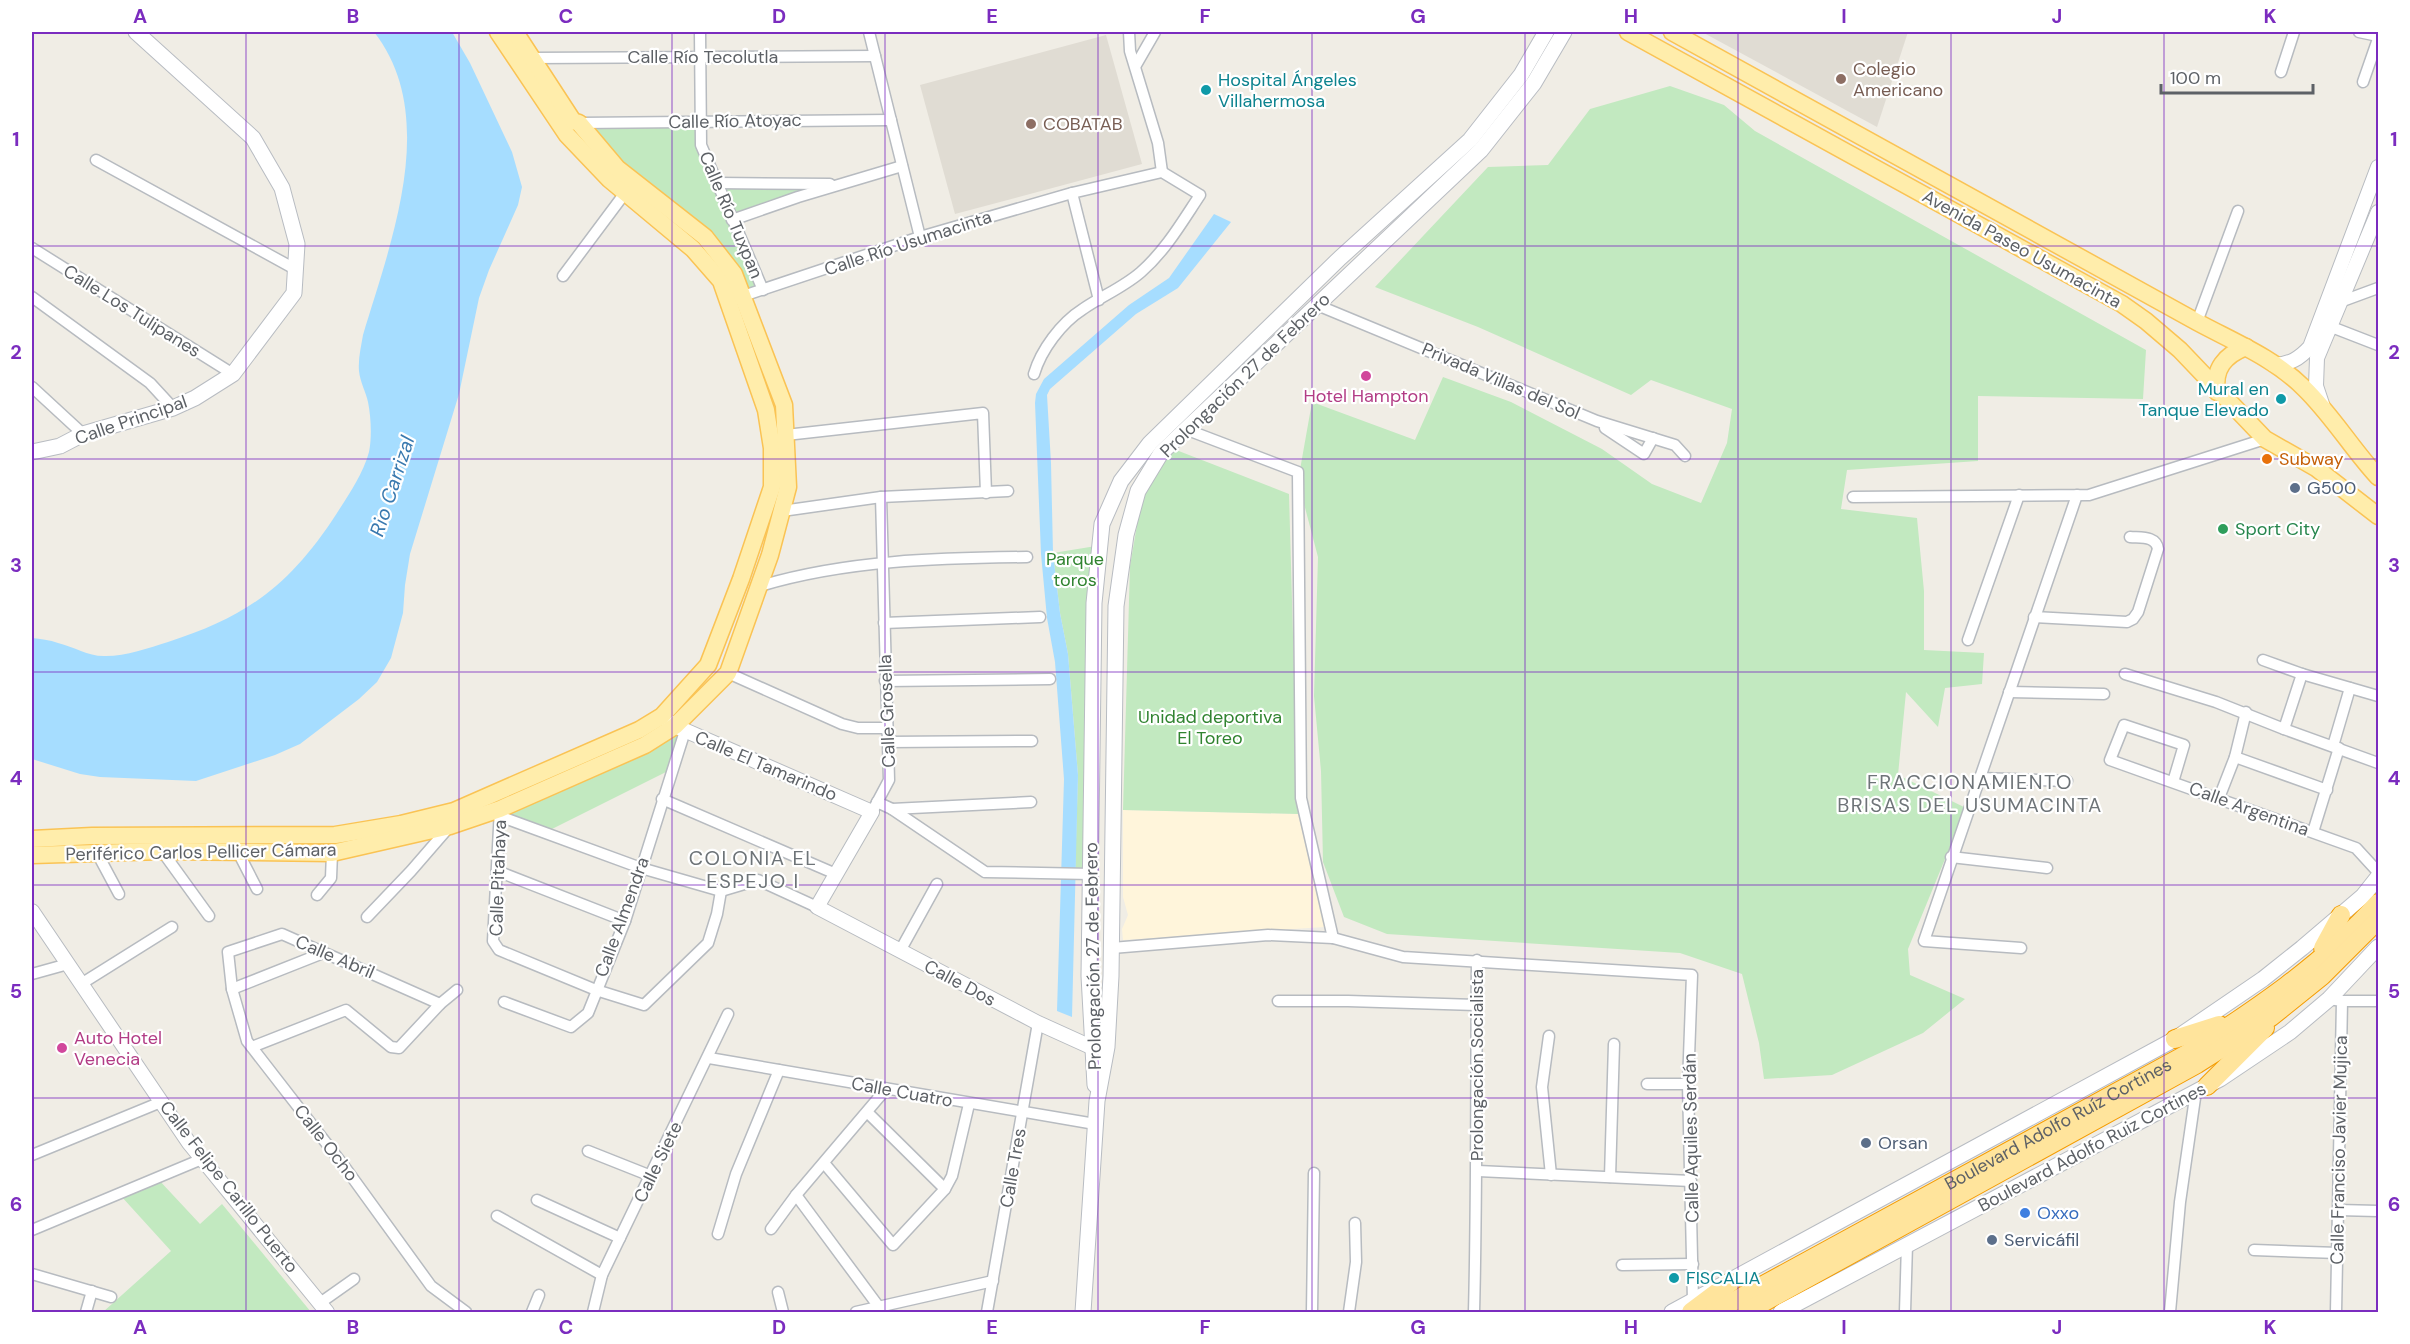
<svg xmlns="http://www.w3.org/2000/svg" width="2410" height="1344" font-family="'DM Sans',sans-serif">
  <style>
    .commercial { fill: #fff5db }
    .education { fill: #e0dcd3 }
    .green { fill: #c2e9c0 }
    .water { fill: #a6ddff }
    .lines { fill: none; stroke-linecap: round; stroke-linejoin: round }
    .minor-casing { stroke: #b7bbc0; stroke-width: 13 }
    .tertiary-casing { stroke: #b7bbc0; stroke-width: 16 }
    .secondary-casing { stroke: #b8bcc2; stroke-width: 17 }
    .primary-casing { stroke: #fac354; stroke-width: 19 }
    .trunk-casing { stroke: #f59c00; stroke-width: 20 }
    .minor { stroke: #fff; stroke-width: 10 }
    .tertiary { stroke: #fff; stroke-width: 14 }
    .secondary { stroke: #fff; stroke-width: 15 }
    .primary { stroke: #ffedab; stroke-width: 16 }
    .trunk { stroke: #ffe49c; stroke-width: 18 }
    .grid { fill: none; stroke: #7b2cbf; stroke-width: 1.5; stroke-opacity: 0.55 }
    .education-dot { fill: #8d6e63; stroke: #fff; stroke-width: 2 }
    .culture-dot { fill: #0f9aa8; stroke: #fff; stroke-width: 2 }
    .hotel-dot { fill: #d1479c; stroke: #fff; stroke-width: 2 }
    .food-dot { fill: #e8710a; stroke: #fff; stroke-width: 2 }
    .service-dot { fill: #5c6f8a; stroke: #fff; stroke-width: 2 }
    .leisure-dot { fill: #2e9e5b; stroke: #fff; stroke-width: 2 }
    .shop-dot { fill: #3f7fe0; stroke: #fff; stroke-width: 2 }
    .labels { text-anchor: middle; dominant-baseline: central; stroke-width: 4.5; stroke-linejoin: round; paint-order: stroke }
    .street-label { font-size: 18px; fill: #5d6166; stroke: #fff }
    .education-label { font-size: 18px; fill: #785e54; stroke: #fff; text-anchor: start }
    .culture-label { font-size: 18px; fill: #0d838f; stroke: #fff; text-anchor: start }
    .hotel-label { font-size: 18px; fill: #b23c85; stroke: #fff }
    .food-label { font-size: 18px; fill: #c56008; stroke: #fff; text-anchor: start }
    .service-label { font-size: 18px; fill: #4e5e75; stroke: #fff; text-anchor: start }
    .leisure-label { font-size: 18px; fill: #27864d; stroke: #fff; text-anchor: start }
    .park-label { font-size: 18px; fill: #2f832f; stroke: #fff }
    .shop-label { font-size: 18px; fill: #366cbe; stroke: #fff; text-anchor: start }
    .water-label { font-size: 20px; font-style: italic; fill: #3979af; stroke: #fff }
    .neighbourhood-label { font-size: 20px; letter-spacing: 1.5px; fill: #6e7478; stroke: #fff }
    .neatline { fill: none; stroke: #7b2cbf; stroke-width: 2 }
    .grid-label { font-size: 20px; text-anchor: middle; font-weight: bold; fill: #7b2cbf }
  </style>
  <rect width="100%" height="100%" fill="#f0ede5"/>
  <!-- commercial -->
  <polygon class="commercial" points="1123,810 1298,814 1325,927 1123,940 1122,929 1128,915 1123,897"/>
  <!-- education -->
  <g class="education">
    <polygon points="1702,32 1908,32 1877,127"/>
    <polygon points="1106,35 1142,164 955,214 920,85"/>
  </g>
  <!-- green -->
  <g class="green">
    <polygon points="1670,86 1724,105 1755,131 2146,350 2143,399 1978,396 1978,461 1847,470 1841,509 1917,518 1924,591 1924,650 1984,653 1982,684 1945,688 1938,727 1906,692 1898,775 1966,808 1908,949 1910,975 1965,999 1923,1033 1832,1075 1764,1079 1759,1043 1742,974 1680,953 1387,934 1344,917 1323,862 1321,771 1314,696 1318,557 1298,481 1312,402 1415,440 1443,377 1511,402 1602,449 1652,484 1701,503 1727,443 1732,409 1651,380 1631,395 1478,327 1375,287 1488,167 1548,165 1590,109"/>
    <polygon points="701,122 701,145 717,182 842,185 732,220 763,290 744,297 734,274 579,123"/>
    <polygon points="1171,448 1289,494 1298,814 1123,810 1130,566 1142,496"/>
    <polygon points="1096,546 1091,874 1075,874 1078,775 1068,654 1060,613 1053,553"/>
    <polygon points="685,731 672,769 544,833 499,816"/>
    <polygon points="158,1179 200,1224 222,1204 311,1312 103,1312 171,1251 121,1196"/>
  </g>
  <!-- water -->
  <g class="water">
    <path d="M374,32H452L470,63L512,152L522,187L518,205L489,270L479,298L459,394L410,554L405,585L403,613L391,658L377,682L359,699L300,744L275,755L196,781L100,777L80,774L32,759V638C40,639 50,640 58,643C75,647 89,657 106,656C126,656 149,648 168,642C249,616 291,584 337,513C349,494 363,474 369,452C372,437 371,417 368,402C366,392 360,382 359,371C358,359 361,347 363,335C390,244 441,117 374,32Z"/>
    <polygon points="1214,214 1231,222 1178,288 1136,314 1050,389 1047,395 1051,463 1053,553 1060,613 1068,654 1078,775 1072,1017 1057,1011 1064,779 1055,662 1047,618 1041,554 1035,403 1036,394 1044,379 1129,305 1169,278"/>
  </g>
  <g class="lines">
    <defs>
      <g id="minor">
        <polyline points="700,32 701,145 763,290"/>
        <polyline points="869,32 920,237"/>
        <polyline points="1129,32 1130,51 1158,143 1162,172"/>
        <polyline points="2359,32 2378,36"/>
        <polyline points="532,58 875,56"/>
        <polyline points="1136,65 1155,32"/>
        <polyline points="2281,72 2294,32"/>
        <polyline points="2363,82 2378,39"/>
        <polyline points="579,123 891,120"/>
        <polyline points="96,160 295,269"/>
        <polyline points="717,183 830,184"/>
        <polyline points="732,220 798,197 902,166"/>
        <polyline points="32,248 233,374"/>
        <polyline points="563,276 625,193"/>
        <polyline points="32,297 150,383 173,408"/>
        <polyline points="737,298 920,237 1072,193"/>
        <polyline points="2340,302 2378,288"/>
        <polyline points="1317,305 1597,421 1675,445 1685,456"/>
        <polyline points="2197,322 2238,211"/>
        <polyline points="2329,326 2378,345"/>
        <path d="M1034,374C1041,350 1061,323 1083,309C1102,296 1124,287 1141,272C1166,250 1182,222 1200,195L1162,172L1072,193L1099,300"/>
        <polyline points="32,387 83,434"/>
        <polyline points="1605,428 1644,454 1653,438"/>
        <polyline points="1185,429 1298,472 1301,798 1333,938"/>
        <polyline points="786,435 983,413 986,493"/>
        <polyline points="1853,497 2089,495 2265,439"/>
        <polyline points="782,511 881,497 1008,491"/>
        <path d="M760,586C847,560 938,558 1027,557"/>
        <path d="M2034,617L2127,622L2133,619L2138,612L2158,549C2156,536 2142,538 2130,537"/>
        <polyline points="884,623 1040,617"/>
        <polyline points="1968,640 2019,495"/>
        <polyline points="2263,660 2302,674 2378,696"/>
        <polyline points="728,673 842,724 858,728 887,728"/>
        <polyline points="2125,674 2216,702 2284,729 2378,763"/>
        <polyline points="885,681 1050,679"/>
        <polyline points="2009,692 2104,694"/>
        <polyline points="2284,729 2302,674"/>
        <polyline points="888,742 1032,741"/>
        <polyline points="2333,746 2350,688"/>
        <polyline points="2235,757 2327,790"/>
        <polyline points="1979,778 2067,781"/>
        <polyline points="2173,782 2184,745 2124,725 2110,760 2356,848 2378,872"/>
        <polyline points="2219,798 2235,757 2246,712"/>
        <polyline points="662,799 836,874"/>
        <polyline points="877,802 892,809 1031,802"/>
        <polyline points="500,809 493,941 499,950 596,990 644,1005 708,943 717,914 721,891"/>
        <polyline points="892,809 985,872 1091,874"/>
        <polyline points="872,812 889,780 881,497"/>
        <polyline points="499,816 641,868 721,891 758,880 817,907"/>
        <polyline points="2313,832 2339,748"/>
        <polyline points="162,851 209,916"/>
        <polyline points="238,852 257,889"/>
        <polyline points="97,853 119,894"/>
        <polyline points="1951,857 2047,868"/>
        <polyline points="497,871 625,921"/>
        <polyline points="317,895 331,878 332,853"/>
        <polyline points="367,917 411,871 450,826"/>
        <polyline points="1112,948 1268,935 1333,938 1403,957 1692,975 1688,1084 1693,1301"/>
        <polyline points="2021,948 1924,941 2077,495"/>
        <polyline points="900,951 937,884"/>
        <polyline points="32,974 68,964"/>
        <polyline points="81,984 172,927"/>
        <polyline points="232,989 323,953"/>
        <polyline points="2329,999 2342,1001 2336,1312"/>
        <polyline points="1278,1001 1348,1001 1476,1005"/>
        <polyline points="2342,1001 2378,1001"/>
        <polyline points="504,1002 571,1027 588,1013 625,921 685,731"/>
        <polyline points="440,1004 282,934 228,952 232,989 247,1041 344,1166 431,1286 466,1312"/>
        <polyline points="1549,1036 1542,1087 1551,1175"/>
        <polyline points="252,1047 346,1010 391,1047 399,1048 440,1004 457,990"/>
        <polyline points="709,1058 1095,1124"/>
        <polyline points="1647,1084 1688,1084"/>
        <polyline points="867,1112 945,1189"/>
        <polyline points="588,1151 651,1176"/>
        <polyline points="32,1155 161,1102"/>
        <polyline points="824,1163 893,1245 945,1189 952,1176 969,1104"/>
        <polyline points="1478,1171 1691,1181"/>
        <polyline points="1610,1177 1614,1044"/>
        <polyline points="796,1195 879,1307"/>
        <polyline points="537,1200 620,1238"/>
        <polyline points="2338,1210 2378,1211"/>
        <polyline points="497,1216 602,1275"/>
        <polyline points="771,1229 796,1195 886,1089"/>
        <polyline points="32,1230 202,1159"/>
        <polyline points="718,1234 736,1174 779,1070"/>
        <polyline points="2254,1250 2338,1253"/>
        <polyline points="1622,1265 1693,1264"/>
        <polyline points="32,1274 111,1297"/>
        <polyline points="778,1292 783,1312"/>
        <polyline points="320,1303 354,1279"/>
        <polyline points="86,1312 92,1291"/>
        <polyline points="532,1312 539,1295"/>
        <polyline points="593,1312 602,1275 728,1014"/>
        <polyline points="856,1312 993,1281"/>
        <polyline points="987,1312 1038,1023"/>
        <polyline points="1312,1312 1314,1173"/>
        <polyline points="1349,1312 1356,1262 1355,1223"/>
        <path d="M1474,1312C1477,1195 1476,1078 1477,960"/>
        <polyline points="1905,1312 1907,1244"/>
        <polyline points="2170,1312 2180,1202 2196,1091"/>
      </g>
      <g id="tertiary">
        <path d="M2274,365C2290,364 2299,359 2310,347L2378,167"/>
        <polyline points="2323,407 2316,386 2317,358 2378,212"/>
        <polyline points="668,721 675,726 872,812 817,907 1038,1023 1091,1047 1103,1047"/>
        <polyline points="32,911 189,1143 327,1312"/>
      </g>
      <g id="secondary">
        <polyline points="32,452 60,446 83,434 173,408 195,398 233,374 294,293 297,244 282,188 253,138 136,32"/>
        <polyline points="1095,1085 1089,976 1094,603 1102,524 1121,481 1150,443 1340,258 1470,140 1521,75 1546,32"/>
        <polyline points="1083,1312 1097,1101 1107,1047 1111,976 1116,606 1126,535 1138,491 1161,453 1481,150 1534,83 1564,32"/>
        <polyline points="1672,1312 2175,1039 2263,979 2302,948 2363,896 2378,877"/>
        <polyline points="1781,1312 2220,1079 2290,1032 2329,999 2378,947"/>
      </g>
      <g id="primary">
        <polyline points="1628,32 2122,304 2146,321 2180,350 2265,439 2316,468 2378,516"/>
        <path d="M1672,32L2197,322C2234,342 2274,358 2304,388C2332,415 2352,449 2378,477"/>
        <path d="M2217,392C2213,369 2225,355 2246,347"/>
        <polyline points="32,839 92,836 335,835 401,824 454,811 639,730 662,716 708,665 741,579 772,487 772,448 766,410 721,281 693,249 609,179 567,135 498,32"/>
        <polyline points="32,855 162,851 332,853 450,826 500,809 645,745 675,726 728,673 770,555 788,487 784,405 734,274 705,237 617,168 579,123 573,121 515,32"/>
      </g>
      <g id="trunk">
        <polyline points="2323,948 2341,915"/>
        <polyline points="2175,1039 2219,1025"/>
        <polyline points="2207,1086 2265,1028"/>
        <polyline points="1691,1312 1731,1282"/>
        <path id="s1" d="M1714,1312L2185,1055C2253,1011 2324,964 2378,903"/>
        <polyline points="1746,1312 2197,1064 2271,1017 2322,976 2378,920"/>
      </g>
    </defs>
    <!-- minor casing -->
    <use href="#minor" class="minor-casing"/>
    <!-- tertiary casing -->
    <use href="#tertiary" class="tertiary-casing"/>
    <!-- secondary casing -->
    <use href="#secondary" class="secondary-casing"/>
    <!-- primary casing -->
    <use href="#primary" class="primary-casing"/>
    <!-- trunk casing -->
    <use href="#trunk" class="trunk-casing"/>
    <!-- minor -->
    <use href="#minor" class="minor"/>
    <!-- tertiary -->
    <use href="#tertiary" class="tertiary"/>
    <!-- secondary -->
    <use href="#secondary" class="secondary"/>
    <!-- primary -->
    <use href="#primary" class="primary"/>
    <!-- trunk -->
    <use href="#trunk" class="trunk"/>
  </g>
  <!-- grid -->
  <path class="grid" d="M246,32V1312M459,32V1312M672,32V1312M885,32V1312M1098,32V1312M1312,32V1312M1525,32V1312M1738,32V1312M1951,32V1312M2164,32V1312M32,246H2378M32,459H2378M32,672H2378M32,885H2378M32,1098H2378"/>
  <!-- markers -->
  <g class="education-dot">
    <circle cx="1841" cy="79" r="6"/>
    <circle cx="1031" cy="124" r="6"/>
  </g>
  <g class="culture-dot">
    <circle cx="1206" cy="90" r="6"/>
    <circle cx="2281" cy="399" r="6"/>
    <circle cx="1674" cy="1278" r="6"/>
  </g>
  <g class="hotel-dot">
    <circle cx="1366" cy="376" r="6"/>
    <circle cx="62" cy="1048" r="6"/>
  </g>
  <circle class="food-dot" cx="2267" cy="459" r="6"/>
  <g class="service-dot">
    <circle cx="2295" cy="488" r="6"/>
    <circle cx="1866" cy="1143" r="6"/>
    <circle cx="1992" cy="1240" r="6"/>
  </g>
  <circle class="leisure-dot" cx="2223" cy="529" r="6"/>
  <circle class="shop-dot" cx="2025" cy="1213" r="6"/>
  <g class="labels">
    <!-- street labels -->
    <g class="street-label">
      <text x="703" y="57">Calle Río Tecolutla</text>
      <text transform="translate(735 121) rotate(-1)">Calle Río Atoyac</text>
      <text transform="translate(731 215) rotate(67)">Calle Río Tuxpan</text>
      <text transform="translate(908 243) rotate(-18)">Calle Río Usumacinta</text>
      <text transform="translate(2022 249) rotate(29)">Avenida Paseo Usumacinta</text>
      <text transform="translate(132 311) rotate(32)">Calle Los Tulipanes</text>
      <text transform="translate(1245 375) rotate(-44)">Prolongación 27 de Febrero</text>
      <text transform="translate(1501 381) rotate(23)">Privada Villas del Sol</text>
      <text transform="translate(131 420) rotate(-19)">Calle Principal</text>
      <text transform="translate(887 711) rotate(-92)">Calle Grosella</text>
      <text transform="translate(766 766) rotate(23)">Calle El Tamarindo</text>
      <text transform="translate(2249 809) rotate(20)">Calle Argentina</text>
      <text transform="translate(201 852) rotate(-1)">Periférico Carlos Pellicer Cámara</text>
      <text transform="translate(498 878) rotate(-88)">Calle Pitahaya</text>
      <text transform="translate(622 917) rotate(-70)">Calle Almendra</text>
      <text transform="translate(1093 956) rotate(-91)">Prolongación 27 de Febrero</text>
      <text transform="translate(335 957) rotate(23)">Calle Abril</text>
      <text transform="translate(960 983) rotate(28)">Calle Dos</text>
      <text transform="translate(1477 1065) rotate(-90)">Prolongación Socialista</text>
      <text transform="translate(902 1092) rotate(10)">Calle Cuatro</text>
      <text stroke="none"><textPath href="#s1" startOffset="392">Boulevard Adolfo Ruíz Cortines</textPath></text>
      <text transform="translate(1691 1138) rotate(-91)">Calle Aquiles Serdán</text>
      <text transform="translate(326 1143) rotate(52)">Calle Ocho</text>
      <text transform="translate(2092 1147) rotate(-28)">Boulevard Adolfo Ruiz Cortines</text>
      <text transform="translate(2339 1150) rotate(-89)">Calle Franciso Javier Mujica</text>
      <text transform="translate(658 1162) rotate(-64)">Calle Siete</text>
      <text transform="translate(1013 1168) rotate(-80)">Calle Tres</text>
      <text transform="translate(229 1187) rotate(52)">Calle Felipe Carillo Puerto</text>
    </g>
    <!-- education labels -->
    <g class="education-label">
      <text x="1853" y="69">Colegio<tspan x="1853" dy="21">Americano</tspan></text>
      <text x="1043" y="124">COBATAB</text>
    </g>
    <!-- culture labels -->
    <g class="culture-label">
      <text x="1218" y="80">Hospital Ángeles<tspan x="1218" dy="21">Villahermosa</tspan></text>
      <text x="2269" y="389" text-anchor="end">Mural en<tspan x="2269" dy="21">Tanque Elevado</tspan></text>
      <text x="1686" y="1278">FISCALIA</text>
    </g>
    <!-- hotel labels -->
    <g class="hotel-label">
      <text x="1366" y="396">Hotel Hampton</text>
      <text x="74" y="1038" text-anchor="start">Auto Hotel<tspan x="74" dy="21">Venecia</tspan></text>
    </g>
    <!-- food labels -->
    <g class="food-label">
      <text x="2279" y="459">Subway</text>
    </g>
    <!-- service labels -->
    <g class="service-label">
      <text x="2307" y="488">G500</text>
      <text x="1878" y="1143">Orsan</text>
      <text x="2004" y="1240">Servicáfil</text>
    </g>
    <!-- leisure labels -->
    <g class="leisure-label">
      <text x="2235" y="529">Sport City</text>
    </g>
    <!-- park labels -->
    <g class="park-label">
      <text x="1075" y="559">Parque<tspan x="1075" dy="21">toros</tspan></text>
      <text x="1210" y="717">Unidad deportiva<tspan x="1210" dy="21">El Toreo</tspan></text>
    </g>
    <!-- shop labels -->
    <g class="shop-label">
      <text x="2037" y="1213">Oxxo</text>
    </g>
    <!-- water labels -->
    <g class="water-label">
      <text transform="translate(392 486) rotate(-72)">Rio Carrizal</text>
    </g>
    <!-- neighbourhood labels -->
    <g class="neighbourhood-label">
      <text x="1970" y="782">FRACCIONAMIENTO<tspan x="1970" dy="23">BRISAS DEL USUMACINTA</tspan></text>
      <text x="753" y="858">COLONIA EL<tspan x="753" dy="23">ESPEJO I</tspan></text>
    </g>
  </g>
  <!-- border -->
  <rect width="2410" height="1344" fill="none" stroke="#ffffff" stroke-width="66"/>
  <!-- scale -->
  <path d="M2161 84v9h152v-9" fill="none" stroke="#5d6166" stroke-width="3"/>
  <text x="2170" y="84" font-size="18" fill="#5d6166" stroke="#ffffff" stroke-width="4.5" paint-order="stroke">100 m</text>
  <rect x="33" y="33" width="2344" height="1278" class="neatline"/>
  <g class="grid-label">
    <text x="140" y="23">A</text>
    <text x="353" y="23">B</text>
    <text x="566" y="23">C</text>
    <text x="779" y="23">D</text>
    <text x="992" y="23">E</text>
    <text x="1205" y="23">F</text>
    <text x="1418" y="23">G</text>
    <text x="1631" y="23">H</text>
    <text x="1844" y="23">I</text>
    <text x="2057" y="23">J</text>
    <text x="2270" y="23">K</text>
    <text x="16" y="146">1</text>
    <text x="2394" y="146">1</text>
    <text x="16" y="359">2</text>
    <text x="2394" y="359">2</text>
    <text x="16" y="572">3</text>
    <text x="2394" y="572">3</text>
    <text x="16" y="785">4</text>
    <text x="2394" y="785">4</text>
    <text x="16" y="998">5</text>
    <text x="2394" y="998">5</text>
    <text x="16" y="1211">6</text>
    <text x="2394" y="1211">6</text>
    <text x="140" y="1334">A</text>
    <text x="353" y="1334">B</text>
    <text x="566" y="1334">C</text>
    <text x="779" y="1334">D</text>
    <text x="992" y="1334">E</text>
    <text x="1205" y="1334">F</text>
    <text x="1418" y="1334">G</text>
    <text x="1631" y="1334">H</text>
    <text x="1844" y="1334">I</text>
    <text x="2057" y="1334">J</text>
    <text x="2270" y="1334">K</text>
  </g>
</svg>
